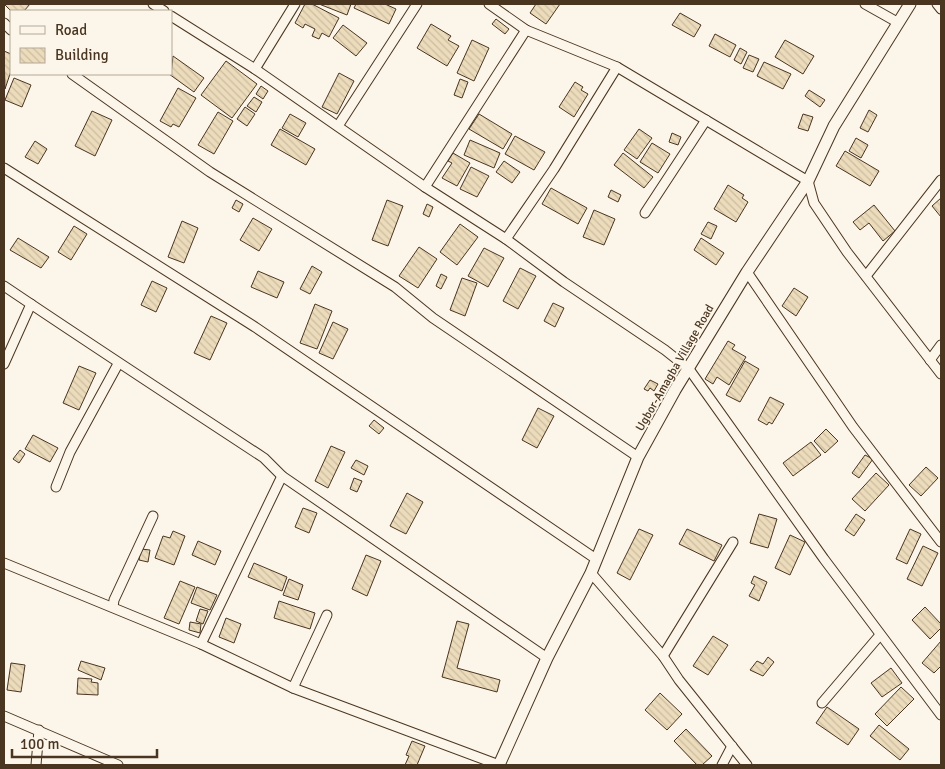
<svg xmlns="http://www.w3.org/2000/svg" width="945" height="769" font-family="Signika,sans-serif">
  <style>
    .building { fill: url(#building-back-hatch); stroke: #4a3520 }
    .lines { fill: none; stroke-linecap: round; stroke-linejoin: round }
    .minor-casing { stroke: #4a3520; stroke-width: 11 }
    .tertiary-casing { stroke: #4a3520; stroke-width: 13 }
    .minor { stroke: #fbf6e9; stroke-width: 9 }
    .tertiary { stroke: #fbf6e9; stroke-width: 11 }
    .labels { text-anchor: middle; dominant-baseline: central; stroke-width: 4; stroke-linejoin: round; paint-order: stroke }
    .street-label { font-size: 12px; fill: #4a3520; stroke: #fbf6e9 }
  </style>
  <defs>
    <pattern id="building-back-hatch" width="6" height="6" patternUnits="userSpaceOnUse" patternTransform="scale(1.25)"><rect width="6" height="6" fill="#ecdcbc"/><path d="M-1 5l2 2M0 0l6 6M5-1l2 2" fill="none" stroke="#ccbda1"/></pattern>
  </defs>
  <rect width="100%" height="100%" fill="#fbf6e9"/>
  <!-- building -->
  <g class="building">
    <polygon points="4,4 30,4 24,11 11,11"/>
    <polygon points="305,4 312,4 339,18 329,37 322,33 319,39 312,36 315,29 305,24 303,28 295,23"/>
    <polygon points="319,4 351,4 347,15"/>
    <polygon points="356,4 385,4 396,9 389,24 354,8"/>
    <polygon points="536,4 560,4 546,24 530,13"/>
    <polygon points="680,13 701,25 694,37 672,25"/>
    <polygon points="496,19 509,29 505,34 492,24"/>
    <polygon points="431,24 451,36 448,40 459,46 447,66 417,48"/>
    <polygon points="343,25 367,43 356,56 333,38"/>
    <polygon points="715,34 736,45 730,57 709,46"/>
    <polygon points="472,40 489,48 474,81 457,73"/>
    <polygon points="785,40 814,56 803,74 775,57"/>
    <polygon points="740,48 747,52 741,64 734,60"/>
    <polygon points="4,51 11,54 11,71 5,89"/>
    <polygon points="749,55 759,59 753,72 743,68"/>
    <polygon points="173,56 204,78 194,92 169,74 171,74"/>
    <polygon points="226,61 257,84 232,118 201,95"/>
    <polygon points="764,62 791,74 783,89 757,76"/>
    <polygon points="339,73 354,81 337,114 322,107"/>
    <polygon points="14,78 31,85 22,107 5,100"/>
    <polygon points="460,79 468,82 462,98 454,95"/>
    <polygon points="575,82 583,87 581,90 588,94 574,117 559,107"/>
    <polygon points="261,86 268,91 263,99 256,94"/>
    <polygon points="178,88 196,98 179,127 173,124 171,127 160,121"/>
    <polygon points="809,90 825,100 820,107 805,96"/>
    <polygon points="254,97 262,102 256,112 247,106"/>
    <polygon points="245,107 255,114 247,126 237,119"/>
    <polygon points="869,110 877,115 868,132 860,128"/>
    <polygon points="92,111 112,120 95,156 75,146"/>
    <polygon points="218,112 233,121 214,154 198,145"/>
    <polygon points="290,114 306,123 298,137 282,128"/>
    <polygon points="479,114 512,134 503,149 469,129"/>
    <polygon points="803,114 813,117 808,131 798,128"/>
    <polygon points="280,129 315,149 306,165 271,145"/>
    <polygon points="639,129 652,138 637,159 624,150"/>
    <polygon points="672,133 681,137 678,145 669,142"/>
    <polygon points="515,136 545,152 534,170 505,154"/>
    <polygon points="856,138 868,145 861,158 849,151"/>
    <polygon points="470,140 500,153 494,168 464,155"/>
    <polygon points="35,141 47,149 38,164 25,157"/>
    <polygon points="652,143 670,154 658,173 640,162"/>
    <polygon points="845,151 879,171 870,186 836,166"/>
    <polygon points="453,153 470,163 457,186 442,178 452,163 448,161"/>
    <polygon points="623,153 653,177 644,188 614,165"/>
    <polygon points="504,161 520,172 512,183 496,172"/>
    <polygon points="471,167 489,176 477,197 460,189"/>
    <polygon points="728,185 744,195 742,198 748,202 736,222 714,209"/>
    <polygon points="551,188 587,208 578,224 542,204"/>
    <polygon points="611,190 621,195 618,202 608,197"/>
    <polygon points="941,198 941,217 932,206"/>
    <polygon points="236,200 243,204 239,212 232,208"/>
    <polygon points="387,200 403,206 388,246 372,240"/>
    <polygon points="427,204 433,207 429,217 423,214"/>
    <polygon points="874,205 895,231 883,241 869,223 860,230 853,222"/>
    <polygon points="594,210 615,219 604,245 583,237"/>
    <polygon points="253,218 272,229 259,251 240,240"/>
    <polygon points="182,221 198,228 184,263 168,257"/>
    <polygon points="708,222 717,226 711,239 701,234"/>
    <polygon points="460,224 478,237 457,265 440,252"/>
    <polygon points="74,226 87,234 71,260 58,252"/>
    <polygon points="18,238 49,257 41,268 10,250"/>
    <polygon points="701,238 724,253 716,265 694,250"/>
    <polygon points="419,247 437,259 418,288 399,276"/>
    <polygon points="484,248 504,258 488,287 468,276"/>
    <polygon points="312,266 322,272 310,294 300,289"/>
    <polygon points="520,268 536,276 518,309 503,301"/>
    <polygon points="258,271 284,282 277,298 251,287"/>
    <polygon points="441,274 447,277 441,289 436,286"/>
    <polygon points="462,278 477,283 465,316 450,310"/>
    <polygon points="152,281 167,288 156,312 141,305"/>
    <polygon points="794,288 808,297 796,316 782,306"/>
    <polygon points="553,303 564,308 555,327 544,321"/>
    <polygon points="315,304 332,311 317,349 300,343"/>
    <polygon points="211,316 227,323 210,360 194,353"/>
    <polygon points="333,322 348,329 333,359 319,353"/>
    <polygon points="728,341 735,345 732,349 746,357 729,385 717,377 713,384 705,379"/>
    <polygon points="745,361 759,369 740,402 726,395"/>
    <polygon points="79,366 96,373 79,410 63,403"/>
    <polygon points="650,380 658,384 654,391 650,388 648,391 644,389"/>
    <polygon points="770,397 784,404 772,424 769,422 767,425 758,420"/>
    <polygon points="538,408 554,416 537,448 522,440"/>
    <polygon points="374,420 384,428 379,434 369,426"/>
    <polygon points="826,429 838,441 825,453 814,441"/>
    <polygon points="33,435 58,448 50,462 25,449"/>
    <polygon points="811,442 821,455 793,476 783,463"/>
    <polygon points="331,446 345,452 328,488 315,481"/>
    <polygon points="20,450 25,454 19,463 13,459"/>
    <polygon points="865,455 873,459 859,478 852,473"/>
    <polygon points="356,460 368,466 364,475 351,468"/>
    <polygon points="926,467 938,478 921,496 909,485"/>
    <polygon points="876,473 889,485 865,511 852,499"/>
    <polygon points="354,478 362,481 357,492 350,489"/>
    <polygon points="407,493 423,502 406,534 390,526"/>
    <polygon points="303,508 317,513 309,533 295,527"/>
    <polygon points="759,514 777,519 768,548 750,543"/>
    <polygon points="856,514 865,520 854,536 845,530"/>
    <polygon points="639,529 653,535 630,580 617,573"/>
    <polygon points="687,529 722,545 714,561 679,544"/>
    <polygon points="910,529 921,534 907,564 896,559"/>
    <polygon points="173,531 185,536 174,565 155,558 163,536 170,538"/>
    <polygon points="790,535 805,542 790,575 775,568"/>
    <polygon points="198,541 221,551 215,565 192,555"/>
    <polygon points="923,546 938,553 922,586 907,579"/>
    <polygon points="141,549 150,550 148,562 139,560"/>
    <polygon points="366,555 381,561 367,596 352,589"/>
    <polygon points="254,563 287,577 282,591 248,577"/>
    <polygon points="754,576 767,582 759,601 749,596 755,585 751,583"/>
    <polygon points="289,579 303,585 298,600 283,595"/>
    <polygon points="180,581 195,587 179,624 164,618"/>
    <polygon points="197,587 217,595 210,610 191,603"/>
    <polygon points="279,601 315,613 310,629 274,618"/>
    <polygon points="925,607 941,624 941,628 930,639 912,620"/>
    <polygon points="200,609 208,611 203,624 196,621"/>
    <polygon points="226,618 241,624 234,643 219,637"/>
    <polygon points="457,621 469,624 457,668 500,680 497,692 442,677"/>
    <polygon points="190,622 201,624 200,633 189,630"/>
    <polygon points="713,636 728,645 708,675 693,666"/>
    <polygon points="941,641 941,666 934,673 922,663"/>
    <polygon points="768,657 774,662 763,676 750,670 757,661 763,664"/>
    <polygon points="81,661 105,668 101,680 78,670"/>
    <polygon points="11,663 25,665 21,692 7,690"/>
    <polygon points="891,668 902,683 882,697 871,683"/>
    <polygon points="78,678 92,679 91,682 98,683 98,695 77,694"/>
    <polygon points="901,687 914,699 887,726 875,714"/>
    <polygon points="660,693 682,714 667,730 645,710"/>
    <polygon points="827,707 859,729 848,745 816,723"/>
    <polygon points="879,725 909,749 900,760 870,736"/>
    <polygon points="686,729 712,756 702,765 697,765 674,741"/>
    <polygon points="412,741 425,746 417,765 405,765 409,756 406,755"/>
  </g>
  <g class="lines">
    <defs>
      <g id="minor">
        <polyline points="153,4 164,11"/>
        <polyline points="489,4 526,30 617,67 808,181 814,203 847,252 941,374"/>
        <polyline points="865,4 897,22"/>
        <polyline points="937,4 941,9"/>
        <polyline points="171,16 255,69 425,187 506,239 564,282 665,350 689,369 824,559 941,715"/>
        <polyline points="4,23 11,30"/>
        <polyline points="255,69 295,4"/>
        <polyline points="72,74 210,172 395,287 433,318 638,457"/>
        <polyline points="338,126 417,4"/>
        <polyline points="4,168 255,327 596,559"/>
        <polyline points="425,187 526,30"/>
        <polyline points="645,213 706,120"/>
        <polyline points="506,239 554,169 617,67"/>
        <polyline points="747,272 853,427 941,542"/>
        <polyline points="866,276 941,180"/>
        <path d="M4,286C90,344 177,401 264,458L282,476L547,658"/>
        <polyline points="930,360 941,345"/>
        <polyline points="4,364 31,304"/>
        <polyline points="56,487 70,452 118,364"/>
        <polyline points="4,563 201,644 293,688 499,765"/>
        <polyline points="591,573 663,656 679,680 747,765"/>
        <polyline points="113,607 114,600 153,516"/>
        <polyline points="201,644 282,476"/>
        <polyline points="663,656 733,542"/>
        <polyline points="293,688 327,615"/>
        <polyline points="822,703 880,635"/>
        <polyline points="4,716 118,765"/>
        <polyline points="36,765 39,730"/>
        <polyline points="722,765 732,746"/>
      </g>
      <polyline id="tertiary" points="499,765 547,658 591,573 638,457 675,390 747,272 808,181 834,126 910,4"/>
    </defs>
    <!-- minor casing -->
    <use href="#minor" class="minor-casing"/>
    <!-- tertiary casing -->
    <use href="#tertiary" class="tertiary-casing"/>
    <!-- minor -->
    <use href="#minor" class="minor"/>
    <!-- tertiary -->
    <use href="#tertiary" class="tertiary"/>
  </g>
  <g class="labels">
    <!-- street labels -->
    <g class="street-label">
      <text transform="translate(675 368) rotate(-60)">Ugbor-Amagba Village Road</text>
    </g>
  </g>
  <!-- border -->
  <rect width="945" height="769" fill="none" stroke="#4a3520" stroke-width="10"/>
  <!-- legend -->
  <rect x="10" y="10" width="162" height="65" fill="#fbf6e9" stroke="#b4a999"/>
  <rect x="20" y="26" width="25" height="8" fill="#fbf6e9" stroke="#b4a999"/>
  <text x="55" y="35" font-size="15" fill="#4a3520">Road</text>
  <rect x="20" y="48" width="25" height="15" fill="url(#building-back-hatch)" stroke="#b4a999"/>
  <text x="55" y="60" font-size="15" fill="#4a3520">Building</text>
  <!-- scale -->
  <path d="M12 749v8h145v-8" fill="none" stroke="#4a3520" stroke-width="2.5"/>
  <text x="20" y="749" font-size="15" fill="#4a3520" stroke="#fbf6e9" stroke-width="4" paint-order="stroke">100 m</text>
</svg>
